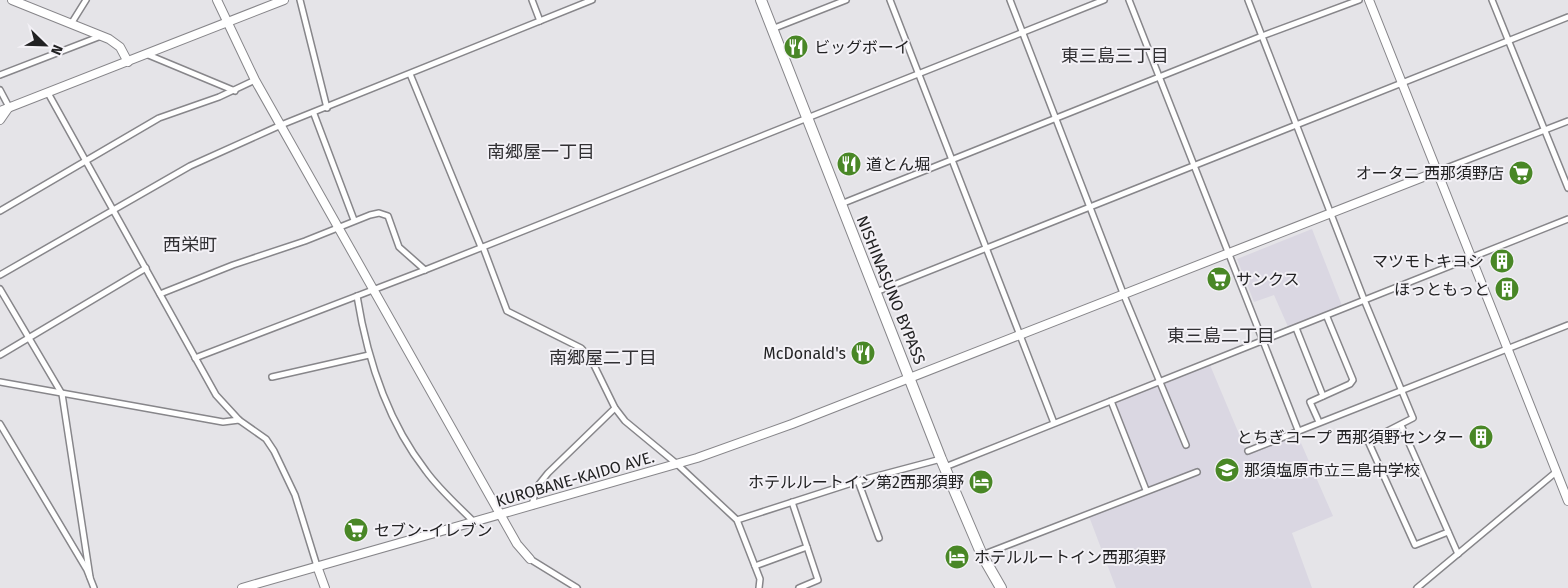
<svg xmlns="http://www.w3.org/2000/svg" width="1568" height="588" font-family="'Fira Sans','Noto Sans JP',sans-serif">
  <style>
    .built { fill: #dad7e2 }
    .lines { fill: none; stroke-linecap: round; stroke-linejoin: round }
    .street-casing { stroke: #87868a; stroke-width: 8 }
    .secondary-casing { stroke: #87868a; stroke-width: 10 }
    .highway-casing { stroke: #87868a; stroke-width: 12 }
    .street { stroke: #fff; stroke-width: 5 }
    .secondary { stroke: #fff; stroke-width: 8 }
    .highway { stroke: #fff; stroke-width: 10 }
    .labels { text-anchor: middle; dominant-baseline: central; stroke-width: 4; stroke-linejoin: round; paint-order: stroke }
    .poi-label { font-size: 16px; fill: #222223; stroke: #f3f1f6; text-anchor: start }
    .street-label { font-size: 16px; fill: #222223; stroke: #f3f1f6 }
    .neighbourhood-label { font-size: 18px; fill: #323134; stroke: #f3f1f6 }
  </style>
  <rect width="100%" height="100%" fill="#e5e4e8"/>
  <!-- built -->
  <g class="built">
    <polygon points="1312,229 1343,308 1289,329 1274,295 1254,302 1237,259"/>
    <polygon points="1210,365 1247,453 1297,434 1333,516 1292,533 1312,588 1116,588 1087,511 1148,486 1114,402"/>
  </g>
  <g class="lines">
    <defs>
      <g id="street">
        <polyline points="300,0 327,108"/>
        <polyline points="532,0 540,21"/>
        <polyline points="890,0 1054,423"/>
        <polyline points="1010,0 1123,293 1186,445"/>
        <polyline points="1129,0 1298,430"/>
        <polyline points="1248,0 1365,302 1413,418 1368,441 1415,545 1448,532"/>
        <polyline points="1492,0 1568,188"/>
        <polyline points="71,24 86,0"/>
        <polyline points="772,29 846,0"/>
        <polyline points="146,54 235,91"/>
        <polyline points="410,74 481,247"/>
        <polyline points="0,75 101,36"/>
        <polyline points="0,90 9,107"/>
        <polyline points="48,93 216,395 239,420 266,439 274,451 295,495 317,566"/>
        <polyline points="314,114 354,220"/>
        <polyline points="1436,172 1568,121"/>
        <polyline points="841,204 1262,36 1359,0"/>
        <polyline points="0,211 159,118 219,97 255,80"/>
        <polyline points="483,247 507,311 581,348 591,359 615,408 625,421 677,464 737,520 760,579 759,588"/>
        <polyline points="0,275 190,166 281,125 592,0"/>
        <polyline points="0,289 62,394 90,577"/>
        <polyline points="876,292 1568,17"/>
        <polyline points="160,294 233,265 305,241 370,215 379,213 388,216 399,247 425,270"/>
        <path d="M357,296C367,358 387,421 426,471C439,489 457,505 473,521"/>
        <polyline points="1296,328 1323,396"/>
        <polyline points="0,355 146,268"/>
        <polyline points="195,358 425,270 1104,0"/>
        <polyline points="272,377 369,355"/>
        <polyline points="0,382 223,422 239,420"/>
        <polyline points="1111,401 1146,490"/>
        <polyline points="1319,422 1310,402 1350,384 1353,380 1327,317"/>
        <polyline points="0,424 87,570 94,588"/>
        <polyline points="1401,425 1458,554"/>
        <polyline points="1248,451 1568,325"/>
        <polyline points="945,467 1568,219"/>
        <polyline points="858,481 879,538"/>
        <polyline points="792,502 818,580 799,588"/>
        <polyline points="532,506 536,488 548,473 615,408"/>
        <polyline points="737,520 858,481 941,459"/>
        <polyline points="982,555 1197,472"/>
        <polyline points="530,559 577,588"/>
        <polyline points="755,566 807,547"/>
        <polyline points="1417,588 1556,472"/>
      </g>
      <g id="secondary">
        <polyline points="12,0 109,39 120,47 128,62"/>
        <polyline points="217,0 255,80 517,544 530,559"/>
        <polyline points="1369,0 1568,501"/>
        <polyline points="0,111 284,0"/>
        <polyline points="0,120 9,107"/>
        <polyline points="317,566 325,588"/>
        <polyline points="242,588 697,458 792,424 1436,172"/>
      </g>
      <polyline id="highway" points="761,0 941,459 982,555 1001,588"/>
    </defs>
    <!-- street casing -->
    <use href="#street" class="street-casing"/>
    <!-- secondary casing -->
    <use href="#secondary" class="secondary-casing"/>
    <!-- highway casing -->
    <use href="#highway" class="highway-casing"/>
    <!-- street -->
    <use href="#street" class="street"/>
    <!-- secondary -->
    <use href="#secondary" class="secondary"/>
    <!-- highway -->
    <use href="#highway" class="highway"/>
  </g>
  <!-- icons -->
  <defs>
    <symbol id="restaurant-disc" viewBox="-11 -11 22 22"><circle r="9.5" fill="#498726" stroke="#f3f1f6"/><path d="M-5-6h1v4h1v-4h1v4h1v-4h1v5L-1.5 .5V6h-2V.5L-5-1ZM5-6V6H3V1.5H1.5Q1.5-4 5-6Z" fill="#fff"/></symbol>
    <symbol id="supermarket-disc" viewBox="-11 -11 22 22"><circle r="9.5" fill="#498726" stroke="#f3f1f6"/><path d="M-6-5.5h2.5l.6 2H6L4.5 2H-2.5L-4.4-4H-6ZM-1.5 3.2a1.3 1.3 0 1 0 .1 0ZM3 3.2a1.3 1.3 0 1 0 .1 0Z" fill="#fff"/></symbol>
    <symbol id="building-disc" viewBox="-11 -11 22 22"><circle r="9.5" fill="#498726" stroke="#f3f1f6"/><path d="M-4-6H4V6H1V3H-1V6H-4ZM-2.5-4.3h1.7v1.8h-1.7ZM.8-4.3h1.7v1.8H.8ZM-2.5-1h1.7V.8h-1.7ZM.8-1h1.7V.8H.8Z" fill="#fff"/></symbol>
    <symbol id="school-disc" viewBox="-11 -11 22 22"><circle r="9.5" fill="#498726" stroke="#f3f1f6"/><path d="M0-5L7-2L0 1L-7-2ZM-4 1L0 2.5L4 1V4Q0 6-4 4Z" fill="#fff"/></symbol>
    <symbol id="hotel-disc" viewBox="-11 -11 22 22"><circle r="9.5" fill="#498726" stroke="#f3f1f6"/><path d="M-6-4.5h1.5V1H6V5H4.5V3h-9V5H-6ZM-4 0a1.8 1.8 0 1 1 3.6 0ZM.5 0V-2.5h3Q6-2.5 6 0Z" fill="#fff"/></symbol>
  </defs>
  <g fill-rule="evenodd">
    <use href="#restaurant-disc" x="782" y="33" width="28" height="28"/>
    <use href="#restaurant-disc" x="835" y="150" width="28" height="28"/>
    <use href="#supermarket-disc" x="1507" y="159" width="28" height="28"/>
    <use href="#building-disc" x="1488" y="247" width="28" height="28"/>
    <use href="#supermarket-disc" x="1205" y="265" width="28" height="28"/>
    <use href="#building-disc" x="1493" y="275" width="28" height="28"/>
    <use href="#restaurant-disc" x="849" y="339" width="28" height="28"/>
    <use href="#building-disc" x="1467" y="423" width="28" height="28"/>
    <use href="#school-disc" x="1213" y="456" width="28" height="28"/>
    <use href="#hotel-disc" x="967" y="468" width="28" height="28"/>
    <use href="#supermarket-disc" x="342" y="516" width="28" height="28"/>
    <use href="#hotel-disc" x="943" y="543" width="28" height="28"/>
  </g>
  <g class="labels">
    <!-- poi labels -->
    <g class="poi-label">
      <text x="814" y="47">ビッグボーイ</text>
      <text x="866" y="164">道とん堀</text>
      <text x="1504" y="173" text-anchor="end">オータニ 西那須野店</text>
      <text x="1484" y="261" text-anchor="end">マツモトキヨシ</text>
      <text x="1236" y="279">サンクス</text>
      <text x="1490" y="289" text-anchor="end">ほっともっと</text>
      <text x="846" y="353" text-anchor="end">McDonald's</text>
      <text x="1464" y="437" text-anchor="end">とちぎコープ 西那須野センター</text>
      <text x="1244" y="470">那須塩原市立三島中学校</text>
      <text x="964" y="482" text-anchor="end">ホテルルートイン第2西那須野</text>
      <text x="374" y="530">セブン-イレブン</text>
      <text x="974" y="557">ホテルルートイン西那須野</text>
    </g>
    <!-- street labels -->
    <g class="street-label">
      <text transform="translate(891 290) rotate(68)">NISHINASUNO BYPASS</text>
      <text transform="translate(575 479) rotate(-16)">KUROBANE-KAIDO AVE.</text>
    </g>
    <!-- neighbourhood labels -->
    <g class="neighbourhood-label">
      <text x="1115" y="56">東三島三丁目</text>
      <text x="541" y="152">南郷屋一丁目</text>
      <text x="190" y="245">西栄町</text>
      <text x="1221" y="336">東三島二丁目</text>
      <text x="603" y="358">南郷屋二丁目</text>
    </g>
  </g>
  <!-- north arrow -->
  <g transform="translate(45 45) rotate(113)" stroke="#f3f1f6" stroke-width="4" paint-order="stroke">
  <path d="M0-4L9 19L0 12L-9 19Z" fill="#222223"/>
  <text y="-8" font-size="14" font-weight="bold" text-anchor="middle" fill="#222223">N</text>
  </g>
</svg>
